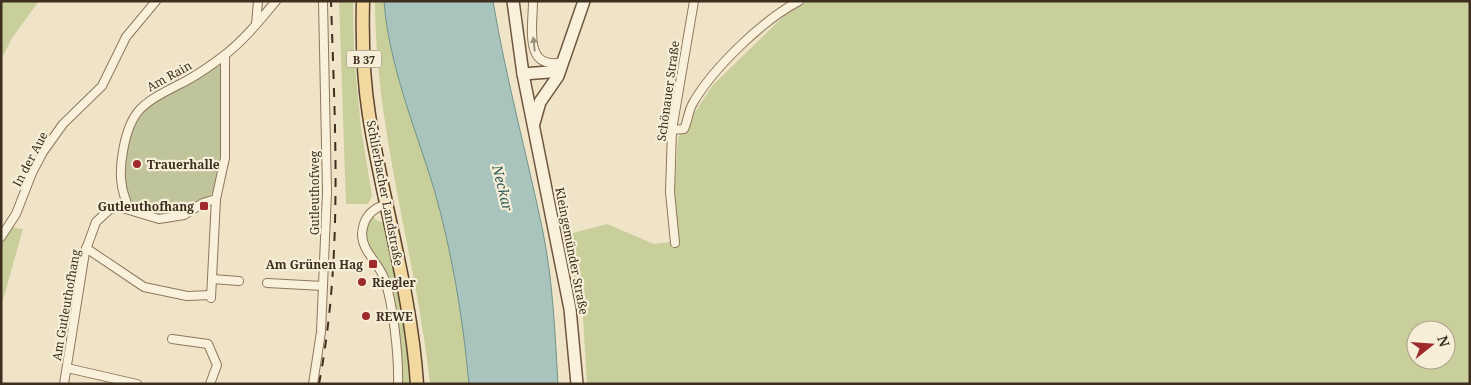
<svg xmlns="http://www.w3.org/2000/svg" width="1471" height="385" font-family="'Noto Serif',serif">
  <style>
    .green { fill: #c9cf9b; fill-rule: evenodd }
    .cemetery { fill: #bfc49a }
    .water { fill: #a9c4bc; stroke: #6f938a }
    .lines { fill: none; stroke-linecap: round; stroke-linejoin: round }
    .street-casing { stroke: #8d765c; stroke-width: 10 }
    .secondary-casing { stroke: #6f573f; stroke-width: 14 }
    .primary-casing { stroke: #5b4430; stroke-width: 15 }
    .street { stroke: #faf1dc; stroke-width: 8 }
    .secondary { stroke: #faf1dc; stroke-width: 11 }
    .primary { stroke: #f3d9a0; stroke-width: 12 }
    .rail { stroke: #3d2e20; stroke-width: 2; stroke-dasharray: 9 9; stroke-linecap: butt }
    .oneway { fill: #9c907e }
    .poi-dot { fill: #9e2a2b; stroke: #f7eed8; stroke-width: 2 }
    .labels { text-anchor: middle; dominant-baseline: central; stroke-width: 4.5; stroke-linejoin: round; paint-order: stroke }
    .shield { fill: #f7eed8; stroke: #756857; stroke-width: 1 }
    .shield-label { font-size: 11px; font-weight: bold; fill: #3d2e20 }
    .street-label { font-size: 12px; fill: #3d2e20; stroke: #f7eed8 }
    .poi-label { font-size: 12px; font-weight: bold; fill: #3d2e20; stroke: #f7eed8; text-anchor: start }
    .water-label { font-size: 14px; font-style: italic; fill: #2f5d5a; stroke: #f7eed8 }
  </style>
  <rect width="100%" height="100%" fill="#f0e4c8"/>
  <!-- green -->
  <g class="green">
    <polygon points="1,1 39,1 12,38 1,60"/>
    <polygon points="339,1 353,1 354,56 361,128 372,196 368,204 346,204"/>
    <path d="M375,1H384C389,66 415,127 434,189C452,251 463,319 469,384H430C416,255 375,131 375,1Z"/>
    <path d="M805,1H1470V384H587L583,317L565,235L607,224L654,244L671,242L678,138L712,86L794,6ZM1416,330H1446V360H1416Z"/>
    <path d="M367,208L376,220L386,224L406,332L411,384H394C394,353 393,321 385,292C375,250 345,259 367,208Z"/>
    <polygon points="11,227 23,229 1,307 1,239"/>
  </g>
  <!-- cemetery -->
  <path class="cemetery" d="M220,64L221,163L212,194C177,216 172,220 132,207C115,178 124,127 150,104C164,91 201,75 220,64Z"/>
  <!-- water -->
  <path class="water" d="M384,1H493C506,79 527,155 543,232C553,282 555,333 558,384H469C463,319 452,251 434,189C415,127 389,66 384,1Z"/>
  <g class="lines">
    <defs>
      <g id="street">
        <path d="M533,1C533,27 523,71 563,62"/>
        <polyline points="256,24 258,1"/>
        <path d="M672,130L684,129C688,121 688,111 693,103C713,68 763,20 799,1"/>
        <path d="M387,204C372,208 363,218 362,234C362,251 378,262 384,278C393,302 399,357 398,384"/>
        <path d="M130,210C120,190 119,173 123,151C130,110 143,103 178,85C193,78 213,64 226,54C245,39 260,20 276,1"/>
        <polyline points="1,237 16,214 32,173 43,152 63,124 102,86 126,37 156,1"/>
        <polyline points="675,243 670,192 672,130 694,1"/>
        <polyline points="86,248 144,287 187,296 211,295"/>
        <polyline points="212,279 239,281"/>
        <polyline points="267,283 323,286"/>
        <polyline points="211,298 216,199"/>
        <polyline points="172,339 208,344 217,365 210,384"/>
        <polyline points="67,368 137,384"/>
        <polyline points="64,384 85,252 96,222 110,209 119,207 159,219 184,215 203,203 216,199 225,158 225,55"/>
        <polyline points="313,384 321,332 327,192 323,1"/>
      </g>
      <g id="secondary">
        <polyline points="513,1 523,74 570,309 577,384"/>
        <polyline points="523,74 549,72 560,69"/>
        <polyline points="534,123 540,102 558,76 584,1"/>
      </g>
      <path id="primary" d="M363,1C362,39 363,77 369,115C383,205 411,292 417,384"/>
    </defs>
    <!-- street casing -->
    <use href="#street" class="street-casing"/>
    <!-- secondary casing -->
    <use href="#secondary" class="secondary-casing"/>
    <!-- primary casing -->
    <use href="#primary" class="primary-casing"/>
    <!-- street -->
    <use href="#street" class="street"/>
    <!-- secondary -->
    <use href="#secondary" class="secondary"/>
    <!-- primary -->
    <use href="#primary" class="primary"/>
    <!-- rail -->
    <path class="rail" d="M319,384C343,257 335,129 331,1"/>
  </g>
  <!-- one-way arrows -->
  <defs><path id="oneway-solid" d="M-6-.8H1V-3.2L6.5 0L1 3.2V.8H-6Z" transform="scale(1.25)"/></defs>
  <use class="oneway" href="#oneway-solid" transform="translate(534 44) rotate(-96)"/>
  <!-- markers -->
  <g class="poi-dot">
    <circle cx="137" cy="164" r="5"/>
    <rect x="199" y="201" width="10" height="10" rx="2.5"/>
    <rect x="368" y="259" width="10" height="10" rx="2.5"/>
    <circle cx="362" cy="282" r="5"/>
    <circle cx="366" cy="316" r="5"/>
  </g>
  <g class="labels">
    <!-- shield labels -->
    <rect class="shield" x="346.5" y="50.5" width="35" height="17" rx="4"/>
    <g class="shield-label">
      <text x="364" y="59">B 37</text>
    </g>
    <!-- street labels -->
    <g class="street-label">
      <text transform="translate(169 76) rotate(-29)">Am Rain</text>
      <text transform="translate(668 91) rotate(-82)">Schönauer Straße</text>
      <text transform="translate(30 159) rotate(-62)">In der Aue</text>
      <text transform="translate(314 193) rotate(-90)">Gutleuthofweg</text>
      <text transform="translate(385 193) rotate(79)">Schlierbacher Landstraße</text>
      <text transform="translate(572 251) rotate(79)">Kleingemünder Straße</text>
      <text transform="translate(66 305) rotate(-80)">Am Gutleuthofhang</text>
    </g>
    <!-- poi labels -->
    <g class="poi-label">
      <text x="147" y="164">Trauerhalle</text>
      <text x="194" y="206" text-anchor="end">Gutleuthofhang</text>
      <text x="363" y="264" text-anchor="end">Am Grünen Hag</text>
      <text x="372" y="282">Riegler</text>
      <text x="376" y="316">REWE</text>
    </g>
    <!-- water labels -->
    <g class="water-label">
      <text transform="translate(503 188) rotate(76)">Neckar</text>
    </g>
  </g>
  <!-- border -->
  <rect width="1471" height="385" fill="none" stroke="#3d2e20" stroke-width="5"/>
  <!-- north arrow -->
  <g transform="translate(1431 345) rotate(73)"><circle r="24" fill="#f7eed8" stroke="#ada18e"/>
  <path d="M0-4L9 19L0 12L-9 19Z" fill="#9e2a2b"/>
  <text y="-8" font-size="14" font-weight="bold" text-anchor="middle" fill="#3d2e20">N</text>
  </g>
</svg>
